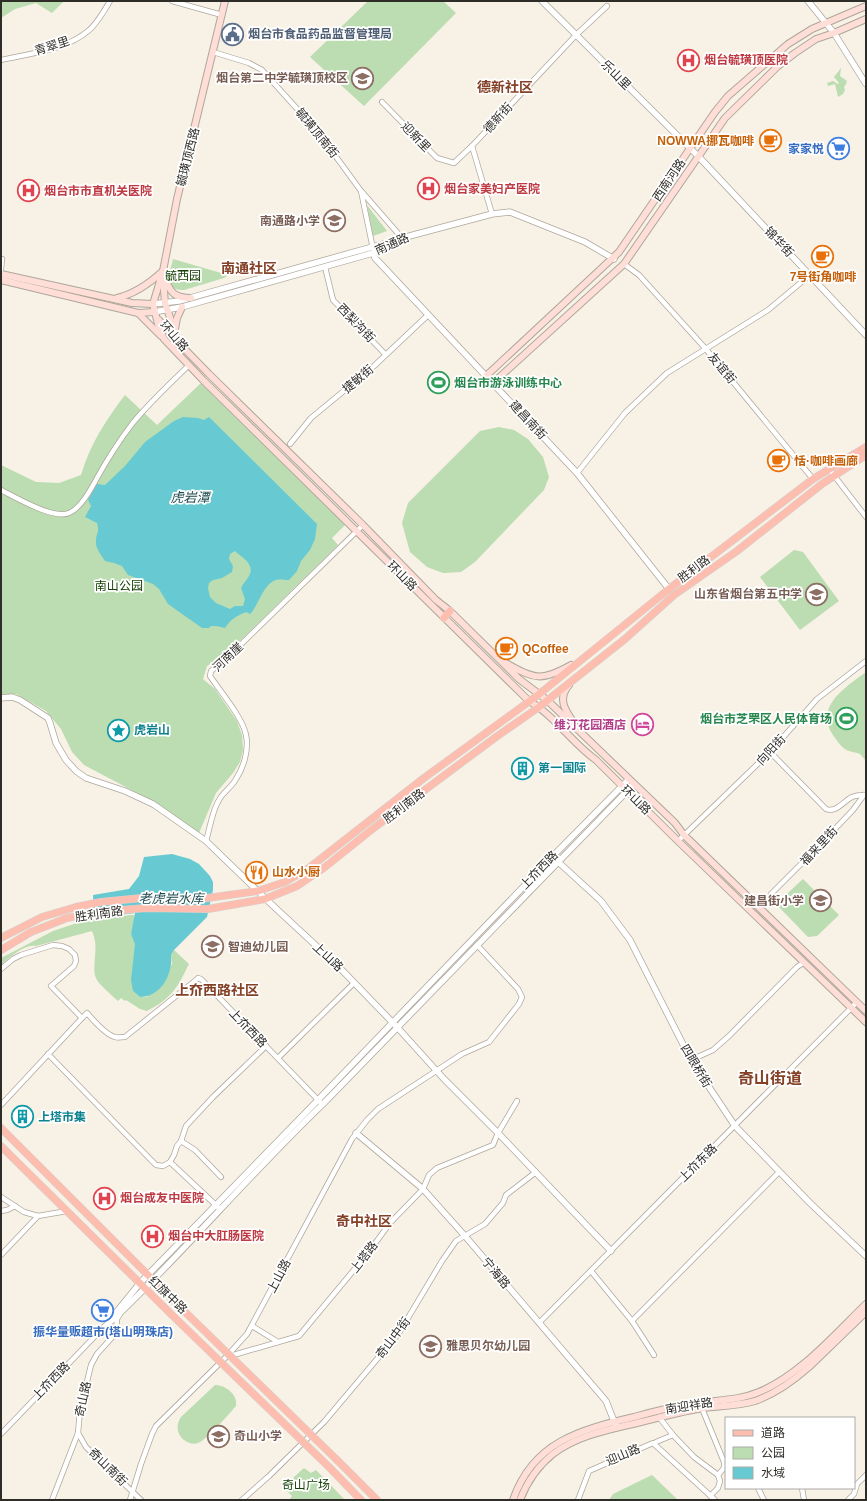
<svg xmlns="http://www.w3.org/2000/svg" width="867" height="1501" font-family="Arial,'Noto Sans SC',sans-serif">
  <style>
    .green { fill: #bbddb1 }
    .water { fill: #67cad2; fill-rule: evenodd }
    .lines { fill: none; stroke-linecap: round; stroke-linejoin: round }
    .minor-casing { stroke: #aea79c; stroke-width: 6 }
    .tertiary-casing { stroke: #aea79c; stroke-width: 7 }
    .secondary-casing { stroke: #aea79c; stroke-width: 8 }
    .primary-casing { stroke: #d1d1d0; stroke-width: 8 }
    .minor { stroke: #fff; stroke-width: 4.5 }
    .tertiary { stroke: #fff; stroke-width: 5.5 }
    .secondary { stroke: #feded7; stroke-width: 6 }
    .primary { stroke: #febeaf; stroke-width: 7 }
    .primary-bridge-casing { stroke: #d1d1d0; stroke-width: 8; stroke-linecap: butt }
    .primary-bridge { stroke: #febeaf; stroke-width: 7 }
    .labels { text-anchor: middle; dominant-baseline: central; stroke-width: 3.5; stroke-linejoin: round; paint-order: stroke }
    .service-label { font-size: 12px; font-weight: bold; fill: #4e5e75; stroke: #fff; text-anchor: start }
    .street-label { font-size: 12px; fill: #2f2d28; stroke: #fff }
    .health-label { font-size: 12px; font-weight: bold; fill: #be3a42; stroke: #fff; text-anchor: start }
    .education-label { font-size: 12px; font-weight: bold; fill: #785e54; stroke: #fff; text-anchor: end }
    .food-label { font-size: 12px; font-weight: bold; fill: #c56008; stroke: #fff; text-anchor: start }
    .shop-label { font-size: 12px; font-weight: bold; fill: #366cbe; stroke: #fff; text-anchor: end }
    .park-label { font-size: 12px; fill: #154003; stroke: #fff }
    .leisure-label { font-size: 12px; font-weight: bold; fill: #27864d; stroke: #fff; text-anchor: start }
    .hotel-label { font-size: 12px; font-weight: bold; fill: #b23c85; stroke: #fff; text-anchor: end }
    .culture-label { font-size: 12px; font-weight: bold; fill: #0d838f; stroke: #fff; text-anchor: start }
    .water-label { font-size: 13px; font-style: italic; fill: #1d4a4d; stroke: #fff }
    .quarter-label { font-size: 14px; font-weight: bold; fill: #844127; stroke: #fff }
    .district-label { font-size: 16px; font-weight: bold; fill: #844127; stroke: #fff }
  </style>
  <rect width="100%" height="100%" fill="#f8f1e5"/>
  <!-- green -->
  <g class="green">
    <polygon points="1,1 64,1 52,13 36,3 15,9 1,18"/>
    <polygon points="368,1 443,1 456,13 364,106 310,57"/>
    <polygon points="841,68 840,76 847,81 846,84 844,87 845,90 843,94 838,97 835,84 828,86 827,83 833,81 838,84 839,83 834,77"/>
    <polygon points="367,205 387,231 373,236"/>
    <path d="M173,259L228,275L224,278L184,290C163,291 170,272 173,259Z"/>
    <path d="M201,383L345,525L332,538L338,545L244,637L222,656L207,666L203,679L215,689L237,721L242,735L243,750L240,762L233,773L216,793L199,833L160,805L84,765L72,752L61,729L46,711L16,694L1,695V465L36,482L59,483L81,475C90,444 106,420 125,395L157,425Z"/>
    <polygon points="499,427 514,430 528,439 543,457 549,477 544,490 475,562 461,572 443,573 427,567 410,552 402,523 408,503 480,431"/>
    <polygon points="794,550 803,552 839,601 800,630 760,577"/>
    <path d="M866,672V761C864,759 862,756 860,754C855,752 849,752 845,749C840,746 836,739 833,735C814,706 846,687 866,672Z"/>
    <polygon points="803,879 839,915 817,936 808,937 776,904"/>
    <path d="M131,915H134L135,921L131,934L136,944L133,965V991L140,997H147L172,964L171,955L174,950L189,964C177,988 172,998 147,1011L140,1009L126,1000L125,1001L121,998L118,1001C113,996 98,984 96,978C91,966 100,948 92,931L36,946C24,944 9,958 1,965V958L53,931L86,920Z"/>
    <path d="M215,1385C225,1385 238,1394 236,1406C228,1415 208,1439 198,1443C192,1445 185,1442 181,1437C176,1430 177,1423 181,1417Z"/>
    <polygon points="304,1468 311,1473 316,1470 345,1500 289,1500 292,1496 283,1487"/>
    <polygon points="652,1475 678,1500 609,1500 613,1494"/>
  </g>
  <!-- water -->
  <g class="water">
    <path d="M183,417L198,418L204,420L209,417L317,524L315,539L310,550L301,561L297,571L289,580C285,580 280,579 276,580C263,584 259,605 250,614L246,612C236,616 231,619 225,628L216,626H211L209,628H202L168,604L159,589L153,584L128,575L122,566L114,563L105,561C102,556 95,548 96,541C96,532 100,533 97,523L85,517L91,506L88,500L97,484L105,485L125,466L145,442L174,421ZM235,551C241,557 254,563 250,574C248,579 243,583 241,588L245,599L243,606H235L230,609L216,603L210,597L208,588L209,583L213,580L222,578L232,572L233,566L229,559L230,554Z"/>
    <path d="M172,854L190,859L199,864L210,876L213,882V890L207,917L174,950L171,955C173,974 161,997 140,997L133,991L131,980L135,944L131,934L135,913L94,918L93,895L129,889L139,876L144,857Z"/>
  </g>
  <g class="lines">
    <defs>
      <g id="minor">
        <polyline points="172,1 222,15"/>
        <polyline points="213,52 249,63 262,70 318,132 361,191 373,249"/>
        <path d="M1,60C28,54 66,50 88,31C97,24 104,11 110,1"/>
        <polyline points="382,102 437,158 454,163 472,146"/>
        <polyline points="362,192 402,238"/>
        <polyline points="492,214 472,146 576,35 607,6"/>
        <polyline points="624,264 639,275 705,348 813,479"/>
        <polyline points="325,267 333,300 385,354"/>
        <polyline points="1,270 2,259"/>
        <polyline points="290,444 311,418 374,366 428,315"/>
        <polyline points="829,469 866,517"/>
        <polyline points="577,473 625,413 667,373 768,310 810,275"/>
        <path d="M1,490C15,497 54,520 69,513C81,508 91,489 97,478C107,460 119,441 132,424C149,403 170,384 189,365"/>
        <path d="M770,752L826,809C836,813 844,801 852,797C857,795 860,795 865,795"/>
        <path d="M206,841C210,828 212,811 219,800C223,792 232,787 236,779C244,767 249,749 246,735C243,718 220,691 210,676L211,671L227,658L363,525"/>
        <polyline points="678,841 770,752 817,699 866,661"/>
        <polyline points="771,894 812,853 853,810 864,795"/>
        <path d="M1,969L13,959L21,955L53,945L62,946L69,949L75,955L76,961L74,966L51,986L82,1018L87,1013C93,1020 106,1035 115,1037C118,1038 121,1037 125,1037L196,980L198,978L201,979L320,1102"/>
        <polyline points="48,1054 151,1160 156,1165 163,1166 170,1162 174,1155 177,1146 181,1141 186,1126 213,1097 266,1046"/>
        <polyline points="278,1058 354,983"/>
        <polyline points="691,1060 713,1050 729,1036 797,967 803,963 807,965"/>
        <polyline points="1,1105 82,1018"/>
        <polyline points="181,1141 195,1150 221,1177"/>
        <polyline points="170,1162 220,1209"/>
        <polyline points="1,1197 24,1212 38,1216 67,1211"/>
        <polyline points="1,1211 7,1210 15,1206"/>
        <polyline points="1,1255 38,1216"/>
        <polyline points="591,1271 632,1321 654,1355"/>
        <polyline points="632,1321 779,1172"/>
        <polyline points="539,1323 857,1002"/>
        <polyline points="252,1326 278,1342"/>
        <polyline points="230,1356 299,1336 368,1253 390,1223 423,1189 429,1175 437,1168 493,1145 498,1133 517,1101"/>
        <polyline points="701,1406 724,1462 724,1468 718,1475"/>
        <polyline points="659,1417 673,1435"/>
        <polyline points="78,1433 86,1447 141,1500"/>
        <polyline points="1,1434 97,1334"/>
        <polyline points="656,1442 673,1435 694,1457 718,1475 720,1481 718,1488 710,1496"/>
        <polyline points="758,1488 764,1500"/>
        <polyline points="802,1488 804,1500"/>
        <polyline points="52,1500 78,1433 80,1411 91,1365 97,1354 116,1333 117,1319 120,1314"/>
        <polyline points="130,1500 141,1464 152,1434 156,1426 226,1357 247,1334 352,1139 367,1120 378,1109 462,1054 489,1042 519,1004 522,997 518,989 477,945"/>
        <polyline points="242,1500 269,1476 324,1422 399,1333 442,1261 456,1241 485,1224 503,1203 506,1195 536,1172"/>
        <polyline points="578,1500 589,1471 653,1443 715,1500"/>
        <polyline points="848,1500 854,1494 857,1484 866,1475"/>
      </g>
      <g id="tertiary">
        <polyline points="542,1 698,156 866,335"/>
        <polyline points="808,1 834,33 866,84"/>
        <polyline points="373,253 375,258 577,473 669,589"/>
        <polyline points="153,304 179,301 390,242"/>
        <polyline points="154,312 182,307 373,253 402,238 492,214 510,212 585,242 614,259"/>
        <polyline points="1,698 12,697 20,700 48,718 50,723 56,743 66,760 76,771 86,778 125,791 153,804 206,841 269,902 338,966 397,1027 444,1079 498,1133 611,1251"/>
        <polyline points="555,859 601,901 630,940 691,1060 735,1126 810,1203 866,1256"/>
        <polyline points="356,1133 423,1189 465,1236 606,1401 616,1426"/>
        <polyline points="114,1315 140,1283 318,1100 552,857 629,779"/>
        <path d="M97,1334C106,1325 115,1318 124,1309C192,1243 254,1170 323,1104L634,784"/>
      </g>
      <g id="secondary">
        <path d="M225,1L177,199L163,271L153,304L159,328L164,339L203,380L529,701C555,716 572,743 596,760L678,841L866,1022"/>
        <polyline points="1,274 132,303 153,304"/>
        <polyline points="163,278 165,303 176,335"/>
        <path d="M165,278C170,293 175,298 191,298"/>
        <polyline points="1,280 138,313 154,312"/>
        <path d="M117,298C134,294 150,283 163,271"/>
        <polyline points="138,313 161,336"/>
        <polyline points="159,320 171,335 209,374 363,525 436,600 450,611 519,679 547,700 675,823 684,835 866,1011"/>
        <polyline points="175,329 177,318 182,307"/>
        <polyline points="486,376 619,252 715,112 728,96 788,44 812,29 866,6"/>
        <polyline points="493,383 624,264 725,118 778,66 795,53 816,39 834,33 866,19"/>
        <path d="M506,663C534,680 543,681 571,665"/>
        <path d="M569,685C557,699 565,710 574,723"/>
        <path d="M513,1500C533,1442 579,1430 634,1417C655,1411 677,1406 699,1403C719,1400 740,1400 759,1392C800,1375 834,1335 866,1304"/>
        <path d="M520,1500C527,1482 538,1466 553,1454C577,1435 612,1429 641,1422C662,1417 683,1411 704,1408C721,1406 738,1406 755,1401C775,1394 793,1381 809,1367L866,1312"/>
      </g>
      <g id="primary">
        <polyline points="444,618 450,611"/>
        <polyline points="1,938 42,917 76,907 101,902 142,898 200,899 258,891 285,882 309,868 424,778 538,695 669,589 813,479 866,447"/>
        <polyline points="1,950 31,932 67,918 98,912 146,908 208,909 265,899 297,886 325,867 375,827 496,737 539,707 625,639 674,595 737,551 822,484 866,455"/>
        <polyline points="1,1128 180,1307"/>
        <polyline points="1,1146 171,1314"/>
        <polyline points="337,1460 377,1500"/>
        <polyline points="329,1467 361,1500"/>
      </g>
    </defs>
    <!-- minor casing -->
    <use href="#minor" class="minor-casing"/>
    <!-- tertiary casing -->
    <use href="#tertiary" class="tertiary-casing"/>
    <!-- secondary casing -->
    <use href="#secondary" class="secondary-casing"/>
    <!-- primary casing -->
    <use href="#primary" class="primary-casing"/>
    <!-- minor -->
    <use href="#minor" class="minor"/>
    <!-- tertiary -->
    <use href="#tertiary" class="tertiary"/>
    <!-- secondary -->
    <use href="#secondary" class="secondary"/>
    <!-- primary -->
    <use href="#primary" class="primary"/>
    <defs>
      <g id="primary-bridge">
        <polyline points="180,1307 337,1460"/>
        <polyline points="171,1314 329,1467"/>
      </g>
    </defs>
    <!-- primary-bridge casing -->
    <use href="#primary-bridge" class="primary-bridge-casing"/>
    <!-- primary-bridge -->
    <use href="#primary-bridge" class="primary-bridge"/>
  </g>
  <!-- icons -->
  <defs>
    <symbol id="civic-ring" viewBox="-11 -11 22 22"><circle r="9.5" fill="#fff" stroke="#5c6f8a" stroke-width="1.5"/><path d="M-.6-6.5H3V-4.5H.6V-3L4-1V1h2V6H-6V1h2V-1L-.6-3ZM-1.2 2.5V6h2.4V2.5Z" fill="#5c6f8a"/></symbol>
    <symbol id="hospital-ring" viewBox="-11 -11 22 22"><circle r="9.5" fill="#fff" stroke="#e0444e" stroke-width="1.5"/><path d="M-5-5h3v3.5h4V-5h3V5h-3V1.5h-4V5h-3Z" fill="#e0444e"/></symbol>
    <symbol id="school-ring" viewBox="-11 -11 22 22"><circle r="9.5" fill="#fff" stroke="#8d6e63" stroke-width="1.5"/><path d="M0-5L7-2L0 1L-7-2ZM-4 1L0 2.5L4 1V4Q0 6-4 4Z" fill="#8d6e63"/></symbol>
    <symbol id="cafe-ring" viewBox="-11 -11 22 22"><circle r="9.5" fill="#fff" stroke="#e8710a" stroke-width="1.5"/><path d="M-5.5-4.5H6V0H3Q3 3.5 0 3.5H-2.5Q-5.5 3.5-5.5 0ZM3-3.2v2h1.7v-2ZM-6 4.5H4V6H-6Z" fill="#e8710a"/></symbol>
    <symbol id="supermarket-ring" viewBox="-11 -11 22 22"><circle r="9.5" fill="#fff" stroke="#3f7fe0" stroke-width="1.5"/><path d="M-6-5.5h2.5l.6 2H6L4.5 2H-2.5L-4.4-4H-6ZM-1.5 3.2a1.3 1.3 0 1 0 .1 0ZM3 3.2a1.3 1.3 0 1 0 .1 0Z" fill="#3f7fe0"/></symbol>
    <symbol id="stadium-ring" viewBox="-11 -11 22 22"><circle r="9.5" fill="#fff" stroke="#2e9e5b" stroke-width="1.5"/><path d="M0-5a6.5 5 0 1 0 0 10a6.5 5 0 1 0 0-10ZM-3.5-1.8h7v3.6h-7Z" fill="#2e9e5b"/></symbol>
    <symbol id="hotel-ring" viewBox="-11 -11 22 22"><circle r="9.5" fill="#fff" stroke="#d1479c" stroke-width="1.5"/><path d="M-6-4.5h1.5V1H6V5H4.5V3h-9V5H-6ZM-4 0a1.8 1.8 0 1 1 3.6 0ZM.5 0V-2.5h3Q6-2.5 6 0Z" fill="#d1479c"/></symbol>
    <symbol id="sight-ring" viewBox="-11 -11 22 22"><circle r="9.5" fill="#fff" stroke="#0f9aa8" stroke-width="1.5"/><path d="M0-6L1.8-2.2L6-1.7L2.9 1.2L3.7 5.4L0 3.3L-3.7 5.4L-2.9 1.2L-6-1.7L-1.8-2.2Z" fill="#0f9aa8"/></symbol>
    <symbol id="building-ring" viewBox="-11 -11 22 22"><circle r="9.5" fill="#fff" stroke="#0f9aa8" stroke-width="1.5"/><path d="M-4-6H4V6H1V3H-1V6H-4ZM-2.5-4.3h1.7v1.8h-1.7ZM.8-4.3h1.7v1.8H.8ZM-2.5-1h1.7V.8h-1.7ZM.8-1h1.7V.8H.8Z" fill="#0f9aa8"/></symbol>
    <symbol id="restaurant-ring" viewBox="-11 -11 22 22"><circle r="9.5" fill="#fff" stroke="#e8710a" stroke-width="1.5"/><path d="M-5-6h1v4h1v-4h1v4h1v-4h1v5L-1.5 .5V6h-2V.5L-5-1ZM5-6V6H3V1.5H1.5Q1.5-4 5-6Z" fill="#e8710a"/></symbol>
  </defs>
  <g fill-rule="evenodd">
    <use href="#civic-ring" x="220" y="22" width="25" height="25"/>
    <use href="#hospital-ring" x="676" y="48" width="25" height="25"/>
    <use href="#school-ring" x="350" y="66" width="25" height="25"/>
    <use href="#cafe-ring" x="758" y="128" width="25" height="25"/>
    <use href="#supermarket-ring" x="826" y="136" width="25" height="25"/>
    <use href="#hospital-ring" x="416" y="176" width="25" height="25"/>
    <use href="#hospital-ring" x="16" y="178" width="25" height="25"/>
    <use href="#school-ring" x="322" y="208" width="25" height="25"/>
    <use href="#cafe-ring" x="810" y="244" width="25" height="25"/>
    <use href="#stadium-ring" x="426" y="370" width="25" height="25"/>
    <use href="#cafe-ring" x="766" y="448" width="25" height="25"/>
    <use href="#school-ring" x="804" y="582" width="25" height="25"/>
    <use href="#cafe-ring" x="494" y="636" width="25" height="25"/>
    <use href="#stadium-ring" x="834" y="706" width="25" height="25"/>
    <use href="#hotel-ring" x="630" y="712" width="25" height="25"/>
    <use href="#sight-ring" x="106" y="718" width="25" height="25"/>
    <use href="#building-ring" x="510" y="756" width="25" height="25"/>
    <use href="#restaurant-ring" x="244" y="860" width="25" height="25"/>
    <use href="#school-ring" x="808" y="888" width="25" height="25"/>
    <use href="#school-ring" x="200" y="934" width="25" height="25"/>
    <use href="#building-ring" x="10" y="1104" width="25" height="25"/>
    <use href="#hospital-ring" x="92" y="1186" width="25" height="25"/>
    <use href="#hospital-ring" x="140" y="1224" width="25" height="25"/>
    <use href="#supermarket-ring" x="90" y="1298" width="25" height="25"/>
    <use href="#school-ring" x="418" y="1334" width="25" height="25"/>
    <use href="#school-ring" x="206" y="1424" width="25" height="25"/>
  </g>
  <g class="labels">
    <!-- service labels -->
    <g class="service-label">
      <text x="248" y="34">烟台市食品药品监督管理局</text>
    </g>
    <!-- street labels -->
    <g class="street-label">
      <text transform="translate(52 46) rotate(-18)">青翠里</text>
      <text transform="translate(616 75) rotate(45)">乐山里</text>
      <text transform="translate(498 118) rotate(-47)">德新街</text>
      <text transform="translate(317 133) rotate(51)">毓璜顶南街</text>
      <text transform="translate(416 137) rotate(46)">迎新里</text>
      <text transform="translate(188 157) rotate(-76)">毓璜顶西路</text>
      <text transform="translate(669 180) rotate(-56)">西南河路</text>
      <text transform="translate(779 242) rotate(47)">锦华街</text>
      <text transform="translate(392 244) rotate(-24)">南通路</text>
      <text transform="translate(356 323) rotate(46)">西梨沟街</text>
      <text transform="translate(174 336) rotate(49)">环山路</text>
      <text transform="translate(722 368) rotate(50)">友谊街</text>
      <text transform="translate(358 379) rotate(-40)">捷敏街</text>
      <text transform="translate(528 420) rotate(47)">建昌南街</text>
      <text transform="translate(694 569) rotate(-37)">胜利路</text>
      <text transform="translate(402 576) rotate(45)">环山路</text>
      <text transform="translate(228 657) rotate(-43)">河南崖</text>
      <text transform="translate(771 750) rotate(-47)">向阳街</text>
      <text transform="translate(636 800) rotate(44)">环山路</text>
      <text transform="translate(404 806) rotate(-37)">胜利南路</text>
      <text transform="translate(819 846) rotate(-47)">福来里街</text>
      <text transform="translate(539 870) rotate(-46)">上夼西路</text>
      <text transform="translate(99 914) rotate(-8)">胜利南路</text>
      <text transform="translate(328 957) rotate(43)">上山路</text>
      <text transform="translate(248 1028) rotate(46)">上夼西路</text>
      <text transform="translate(696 1066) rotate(59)">四眼桥街</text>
      <text transform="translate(698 1163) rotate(-45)">上夼东路</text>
      <text transform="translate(364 1257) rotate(-52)">上塔路</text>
      <text transform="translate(496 1273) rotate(50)">宁海路</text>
      <text transform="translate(279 1276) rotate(-62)">上山路</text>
      <text transform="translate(168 1295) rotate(44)">红旗中路</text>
      <text transform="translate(393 1338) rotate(-53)">奇山中街</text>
      <text transform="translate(51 1381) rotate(-46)">上夼西路</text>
      <text transform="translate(83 1399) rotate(-78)">奇山路</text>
      <text transform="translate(689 1406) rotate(-9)">南迎祥路</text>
      <text transform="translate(623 1455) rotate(-23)">迎山路</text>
      <text transform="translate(108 1467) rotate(44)">奇山南街</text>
    </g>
    <!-- health labels -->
    <g class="health-label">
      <text x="704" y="60">烟台毓璜顶医院</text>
      <text x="444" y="189">烟台家美妇产医院</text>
      <text x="44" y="191">烟台市市直机关医院</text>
      <text x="120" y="1198">烟台成友中医院</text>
      <text x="168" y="1236">烟台中大肛肠医院</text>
    </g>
    <!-- education labels -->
    <g class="education-label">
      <text x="348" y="78">烟台第二中学毓璜顶校区</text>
      <text x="320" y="221">南通路小学</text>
      <text x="802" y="594">山东省烟台第五中学</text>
      <text x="804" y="901">建昌街小学</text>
      <text x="228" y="947" text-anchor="start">智迪幼儿园</text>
      <text x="446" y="1346" text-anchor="start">雅思贝尔幼儿园</text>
      <text x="234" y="1436" text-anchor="start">奇山小学</text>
    </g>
    <!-- food labels -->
    <g class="food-label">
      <text x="754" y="141" text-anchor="end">NOWWA挪瓦咖啡</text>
      <text x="823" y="277" text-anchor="middle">7号街角咖啡</text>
      <text x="794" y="461">恬·咖啡画廊</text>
      <text x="522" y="649">QCoffee</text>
      <text x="272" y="872">山水小厨</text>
    </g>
    <!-- shop labels -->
    <g class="shop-label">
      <text x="824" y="149">家家悦</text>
      <text x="103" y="1332" text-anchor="middle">振华量贩超市(塔山明珠店)</text>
    </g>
    <!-- park labels -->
    <g class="park-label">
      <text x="183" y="276">毓西园</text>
      <text x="119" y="586">南山公园</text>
      <text x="306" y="1485">奇山广场</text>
    </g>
    <!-- leisure labels -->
    <g class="leisure-label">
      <text x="454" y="383">烟台市游泳训练中心</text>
      <text x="832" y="719" text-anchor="end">烟台市芝罘区人民体育场</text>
    </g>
    <!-- hotel labels -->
    <g class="hotel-label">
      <text x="626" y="725">维汀花园酒店</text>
    </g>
    <!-- culture labels -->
    <g class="culture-label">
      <text x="134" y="730">虎岩山</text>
      <text x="538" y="768">第一国际</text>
      <text x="38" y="1117">上塔市集</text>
    </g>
    <!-- water labels -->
    <g class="water-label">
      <text x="190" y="497">虎岩潭</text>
      <text x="171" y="898">老虎岩水库</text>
    </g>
    <!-- quarter labels -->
    <g class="quarter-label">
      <text x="505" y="87">德新社区</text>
      <text x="249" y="268">南通社区</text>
      <text x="217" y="990">上夼西路社区</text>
      <text x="364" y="1221">奇中社区</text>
    </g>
    <!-- district labels -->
    <g class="district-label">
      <text x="770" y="1078">奇山街道</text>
    </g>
  </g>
  <!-- border -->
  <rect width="867" height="1501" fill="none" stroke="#2f2d28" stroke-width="4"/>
  <!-- legend -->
  <rect x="725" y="1417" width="130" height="72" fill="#ffffff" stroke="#acaba9"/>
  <rect x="733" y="1430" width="20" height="6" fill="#febeaf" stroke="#acaba9"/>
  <text x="761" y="1437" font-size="12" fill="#2f2d28">道路</text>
  <rect x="733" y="1447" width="20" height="12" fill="#bbddb1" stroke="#acaba9"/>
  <text x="761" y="1457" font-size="12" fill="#2f2d28">公园</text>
  <rect x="733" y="1467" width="20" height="12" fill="#67cad2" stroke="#acaba9"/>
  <text x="761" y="1477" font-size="12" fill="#2f2d28">水域</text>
</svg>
